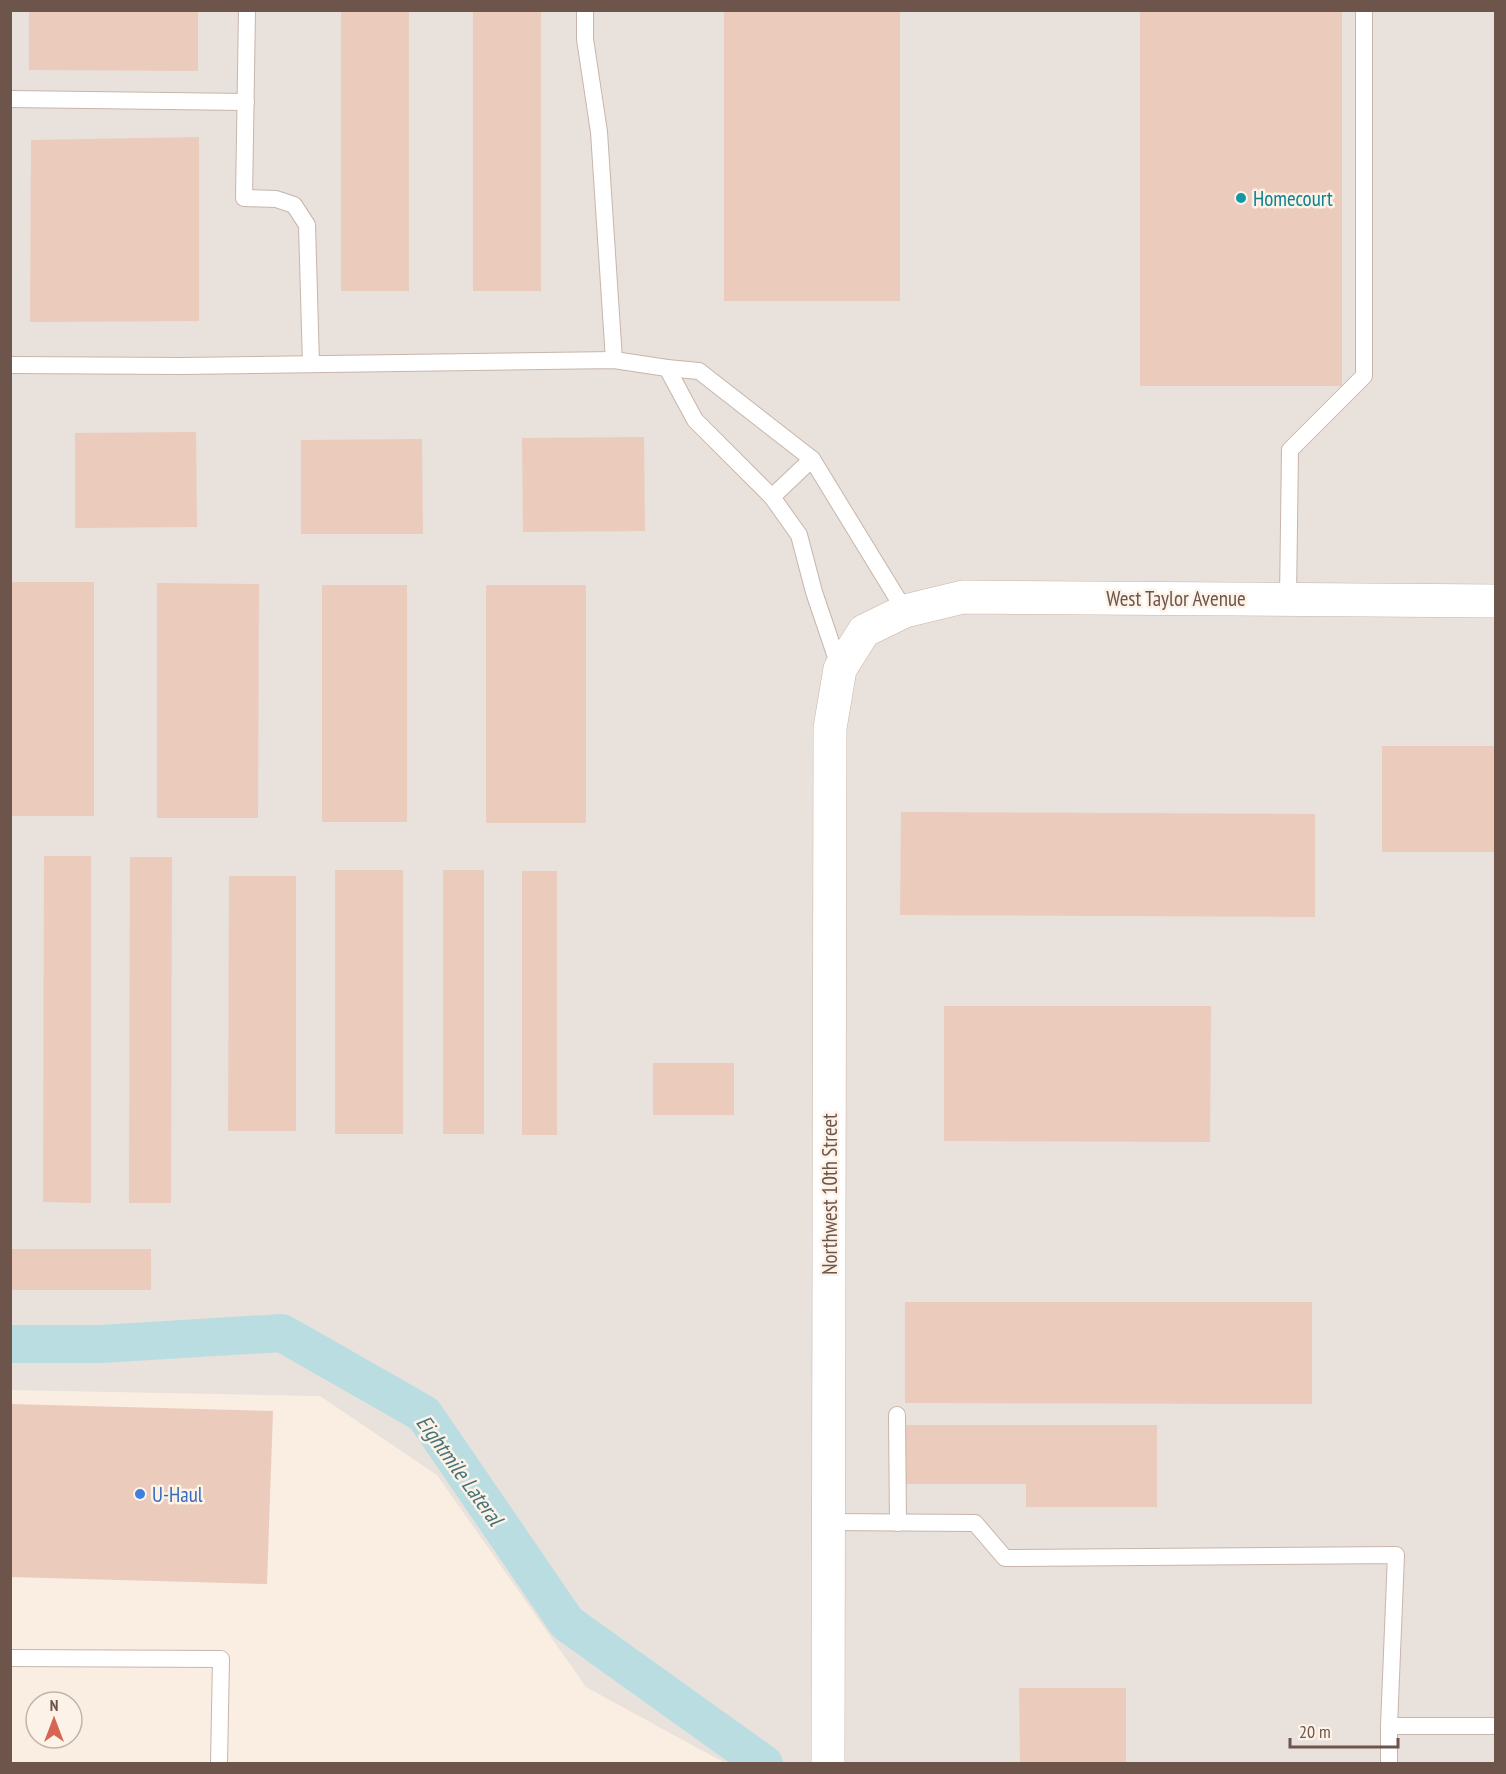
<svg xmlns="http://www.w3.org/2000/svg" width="1506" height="1774" font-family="'PT Sans Narrow',sans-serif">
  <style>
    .industrial { fill: #e8e1dc }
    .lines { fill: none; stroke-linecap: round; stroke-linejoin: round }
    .canal { stroke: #b9dde0; stroke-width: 38 }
    .building { fill: #ebcbbc }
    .lane-casing { stroke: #c8b5aa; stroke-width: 18 }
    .street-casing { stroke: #c8b5aa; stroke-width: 34 }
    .lane { stroke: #fff; stroke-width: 16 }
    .street { stroke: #fff; stroke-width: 33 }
    .culture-dot { fill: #0f9aa8; stroke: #fdf2e7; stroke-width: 2 }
    .shop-dot { fill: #3f7fe0; stroke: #fdf2e7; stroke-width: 2 }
    .labels { text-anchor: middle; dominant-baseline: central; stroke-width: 5; stroke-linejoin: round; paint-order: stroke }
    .culture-label { font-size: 21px; fill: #0d838f; stroke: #fdf2e7; text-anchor: start }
    .street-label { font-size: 21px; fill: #6d554b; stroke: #fdf2e7 }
    .shop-label { font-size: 21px; fill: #366cbe; stroke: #fdf2e7; text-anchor: start }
    .water-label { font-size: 22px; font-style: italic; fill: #457378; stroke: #fdf2e7 }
  </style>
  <rect width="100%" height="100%" fill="#f9eee1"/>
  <!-- industrial -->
  <polygon class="industrial" points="11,11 1495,11 1495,1763 725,1763 586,1687 437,1475 320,1396 11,1390"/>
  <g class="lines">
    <!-- canal -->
    <polyline class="canal" points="10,1344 101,1344 282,1333 424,1414 567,1623 764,1764"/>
  </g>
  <!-- building -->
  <g class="building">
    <polygon points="29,10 198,10 198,71 29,70"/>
    <rect x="341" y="10" width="68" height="281"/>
    <rect x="473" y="10" width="68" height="281"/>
    <rect x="724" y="10" width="176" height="291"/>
    <rect x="1140" y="10" width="202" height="376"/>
    <polygon points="199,137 199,321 30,322 31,140"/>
    <polygon points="196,432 197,527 75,528 75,433"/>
    <polygon points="644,437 645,531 523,532 522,438"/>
    <polygon points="422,439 423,534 301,534 301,440"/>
    <rect x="10" y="582" width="84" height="234"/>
    <polygon points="157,583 259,584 258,818 157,818"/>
    <rect x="322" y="585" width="85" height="237"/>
    <rect x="486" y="585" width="100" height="238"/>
    <rect x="1382" y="746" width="114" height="106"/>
    <polygon points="901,812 1315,814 1315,917 900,915"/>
    <polygon points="44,856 91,856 91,1203 43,1202"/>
    <polygon points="130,857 172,857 171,1203 129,1203"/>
    <rect x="335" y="870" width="68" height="264"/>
    <rect x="443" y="870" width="41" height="264"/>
    <rect x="522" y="871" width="35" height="264"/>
    <polygon points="229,876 296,876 296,1131 228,1131"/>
    <polygon points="944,1006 1211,1006 1210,1142 944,1141"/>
    <rect x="653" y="1063" width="81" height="52"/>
    <rect x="10" y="1249" width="141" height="41"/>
    <polygon points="905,1302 1312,1302 1312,1404 905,1403"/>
    <polygon points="10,1404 273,1411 267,1584 10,1577"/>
    <polygon points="903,1425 1157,1425 1157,1507 1026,1507 1026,1484 903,1484"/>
    <polygon points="1019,1688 1126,1688 1126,1764 1020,1764"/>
  </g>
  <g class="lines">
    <defs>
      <g id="lane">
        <polyline points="247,10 244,198 276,199 294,205 307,225 311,364"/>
        <polyline points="585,10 585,39 599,132 614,360"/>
        <polyline points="10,99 246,102"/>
        <polyline points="10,365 182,366 614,360 667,368"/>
        <polyline points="772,497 812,459"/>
        <polyline points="1288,599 1290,450 1364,376 1364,10"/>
        <polyline points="840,669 814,592 799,535 772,497 695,420 667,368 699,371 812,459 905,611"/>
        <polyline points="897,1415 898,1523"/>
        <polyline points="829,1522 975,1523 1005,1558 1396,1555 1389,1726"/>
        <polyline points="10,1658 221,1659 219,1764"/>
        <polyline points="1389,1764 1389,1726 1496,1726"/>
      </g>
      <polyline id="street" points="828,1764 830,728 840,669 864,631 905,611 963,597 1496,601"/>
    </defs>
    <!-- lane casing -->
    <use href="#lane" class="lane-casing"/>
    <!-- street casing -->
    <use href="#street" class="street-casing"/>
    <!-- lane -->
    <use href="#lane" class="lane"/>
    <!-- street -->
    <use href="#street" class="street"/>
  </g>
  <!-- markers -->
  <circle class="culture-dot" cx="1241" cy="198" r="6"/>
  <circle class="shop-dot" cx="140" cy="1494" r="6"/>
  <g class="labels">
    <!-- culture labels -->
    <g class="culture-label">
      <text x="1253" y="198">Homecourt</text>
    </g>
    <!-- street labels -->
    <g class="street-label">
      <text x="1176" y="598">West Taylor Avenue</text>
      <text transform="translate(829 1194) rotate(-90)">Northwest 10th Street</text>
    </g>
    <!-- shop labels -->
    <g class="shop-label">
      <text x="152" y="1494">U-Haul</text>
    </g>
    <!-- water labels -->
    <g class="water-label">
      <text transform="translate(460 1470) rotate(54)">Eightmile Lateral</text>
    </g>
  </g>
  <!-- border -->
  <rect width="1506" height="1774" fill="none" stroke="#6d554b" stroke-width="24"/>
  <!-- north arrow -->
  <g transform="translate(54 1720)"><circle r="28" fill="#fdf2e7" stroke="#c3b3a9" stroke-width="1.5"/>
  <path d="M0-4.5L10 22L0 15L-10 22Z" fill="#d66653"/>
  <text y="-9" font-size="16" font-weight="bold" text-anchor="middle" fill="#6d554b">N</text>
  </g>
  <!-- scale -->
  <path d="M1290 1738v9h108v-9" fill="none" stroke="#6d554b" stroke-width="3"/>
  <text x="1299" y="1738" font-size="18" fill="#6d554b" stroke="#fdf2e7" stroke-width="4.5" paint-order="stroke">20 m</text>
</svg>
